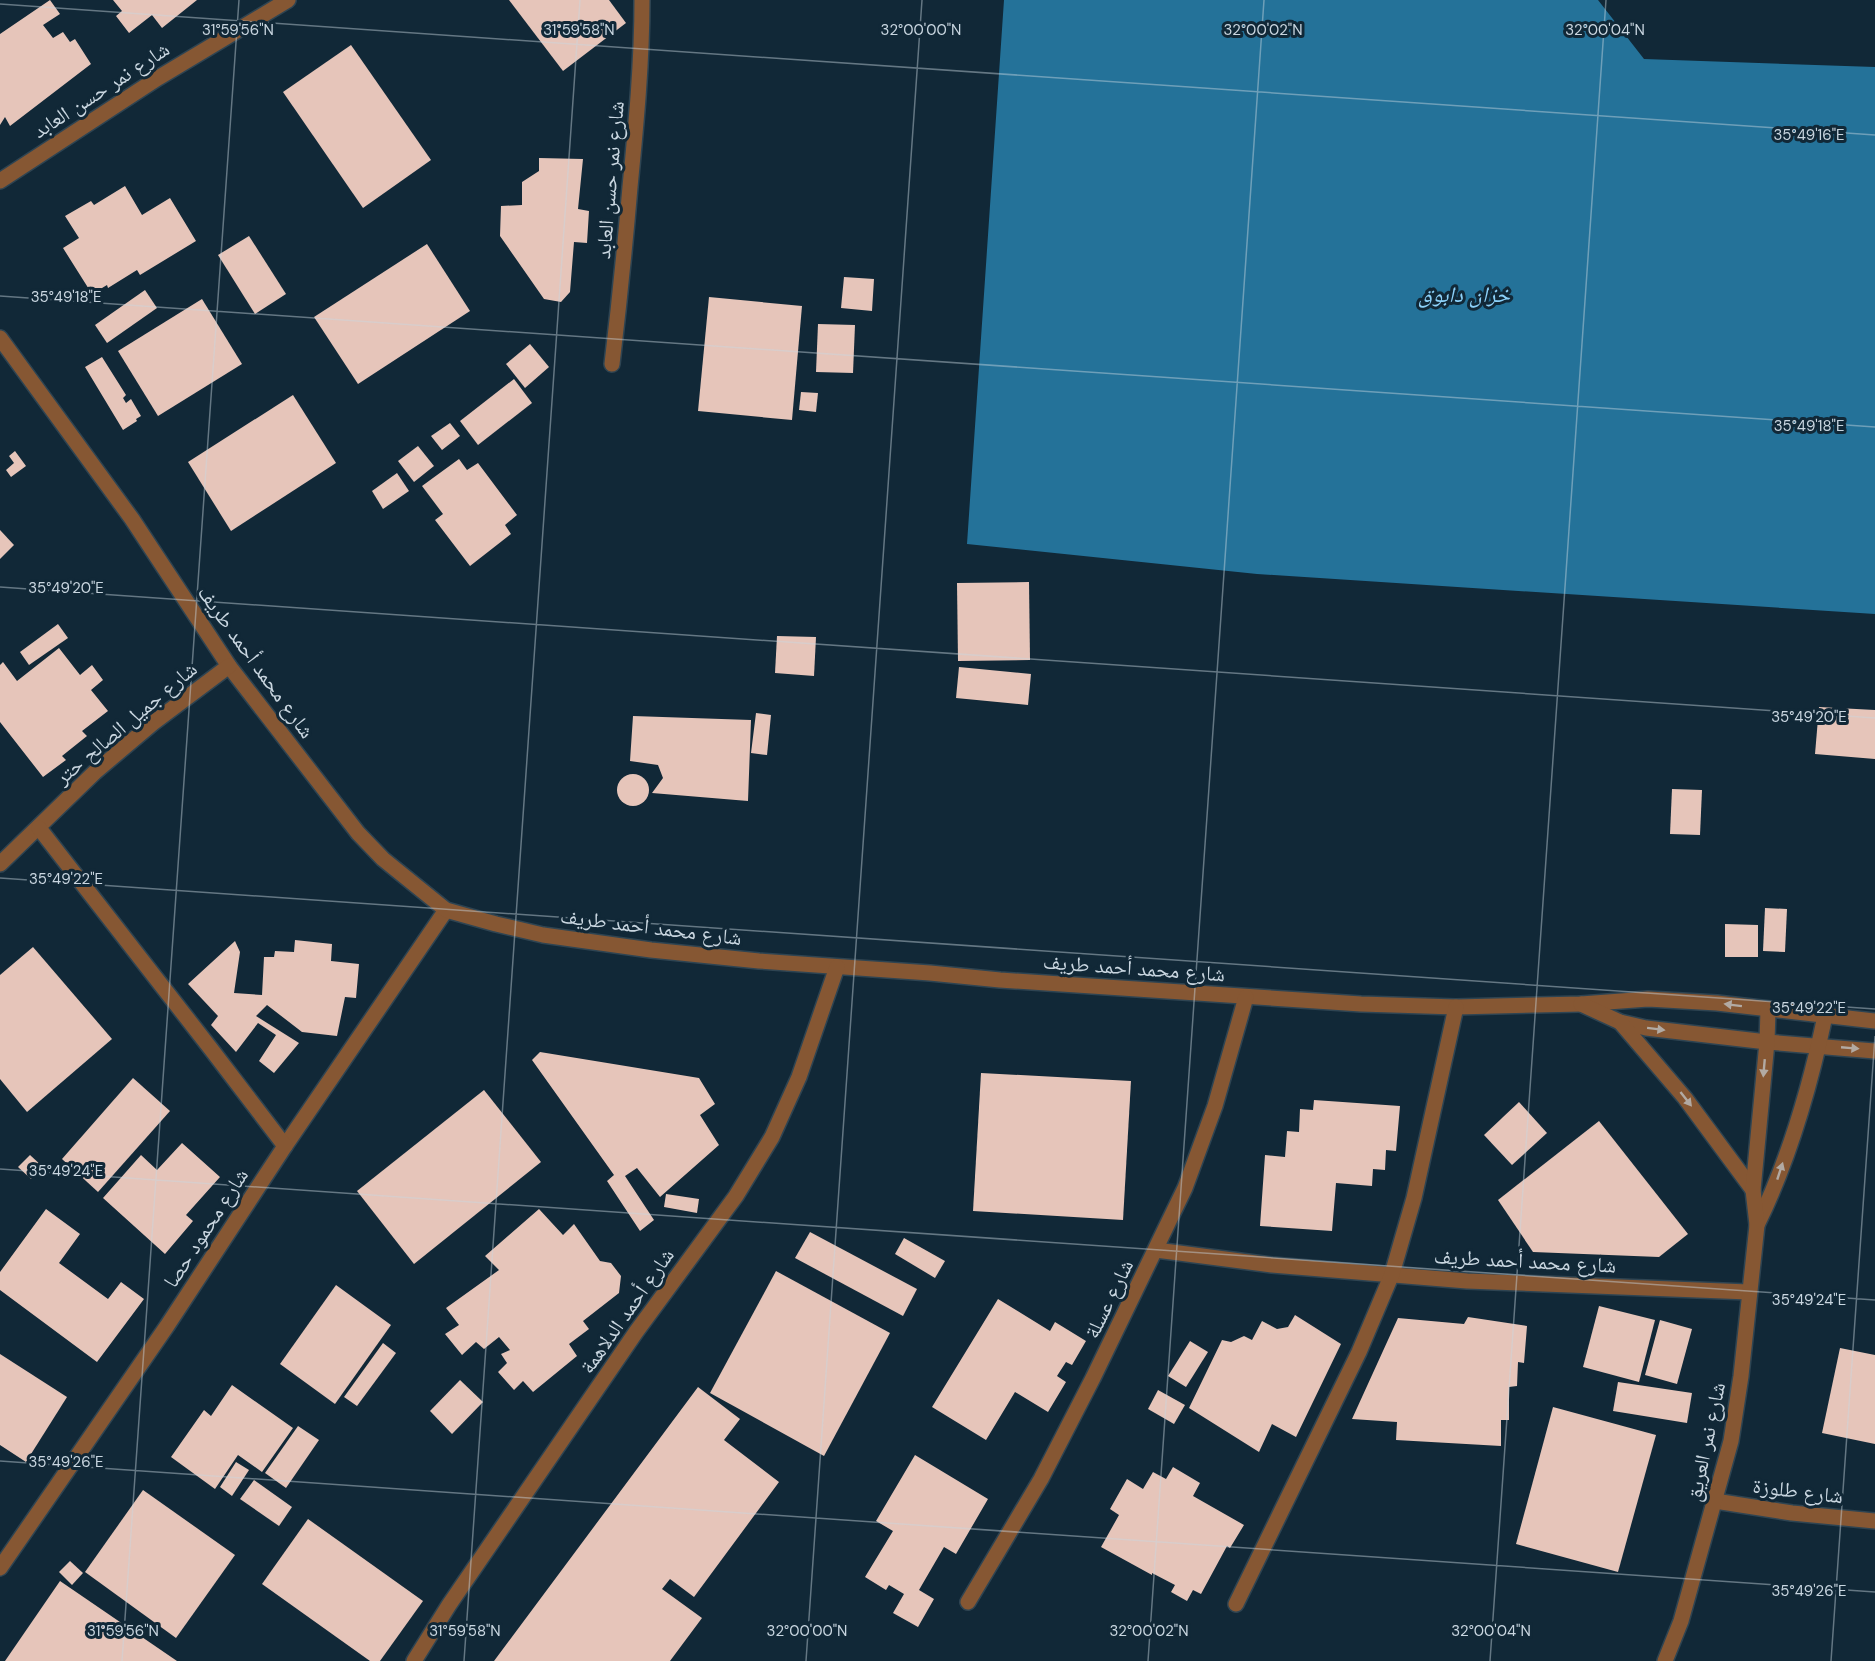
<svg xmlns="http://www.w3.org/2000/svg" width="1875" height="1661" font-family="'DM Sans','Noto Naskh Arabic',sans-serif">
  <style>
    .water { fill: #247299 }
    .building { fill: #e6c5ba }
    .lines { fill: none; stroke-linecap: round; stroke-linejoin: round }
    .lane-casing { stroke: #2e4452; stroke-width: 18 }
    .street-casing { stroke: #2e4452; stroke-width: 18 }
    .lane { stroke: #865733; stroke-width: 15 }
    .street { stroke: #865733; stroke-width: 15 }
    .oneway { fill: #b2aaa3 }
    .ticks { fill: none; stroke: #c9d6e0; stroke-width: 1.5; stroke-opacity: 0.45 }
    .labels { text-anchor: middle; dominant-baseline: central; stroke-width: 6; stroke-linejoin: round; paint-order: stroke }
    .street-label { font-size: 21px; fill: #c9d6e0; stroke: #112837 }
    .water-label { font-size: 22px; font-style: italic; fill: #8cd1f9; stroke: #112837 }
    .ticks-label { font-size: 15px; text-anchor: middle; fill: #c9d6e0; stroke: #112837; stroke-width: 6; stroke-linejoin: round; paint-order: stroke }
  </style>
  <rect width="100%" height="100%" fill="#112837"/>
  <!-- water -->
  <polygon class="water" points="1004,0 1598,0 1644,59 1875,67 1875,614 1257,574 967,544"/>
  <!-- building -->
  <g class="building">
    <polygon points="50,0 60,14 43,25 53,38 63,32 70,42 75,39 91,64 10,126 5,117 0,125 0,34"/>
    <polygon points="113,0 197,0 162,28 152,15 129,33 116,16 122,11"/>
    <polygon points="509,0 609,0 626,23 563,71"/>
    <polygon points="351,45 431,160 363,208 283,92"/>
    <polygon points="539,158 583,159 578,209 589,211 587,243 574,242 570,292 561,302 544,299 500,236 501,206 522,205 522,182 539,171"/>
    <polygon points="125,186 142,215 170,198 196,241 140,275 137,270 108,288 107,285 92,294 63,248 79,238 65,216 91,201 94,205"/>
    <polygon points="249,236 286,294 255,314 218,255"/>
    <polygon points="427,244 470,311 358,384 314,317"/>
    <polygon points="844,277 874,279 872,311 841,308"/>
    <polygon points="145,290 157,308 107,343 95,325"/>
    <polygon points="709,297 802,306 792,420 698,411"/>
    <polygon points="202,299 242,364 158,416 118,351"/>
    <polygon points="818,324 855,325 853,373 816,372"/>
    <polygon points="530,344 549,367 525,388 506,364"/>
    <polygon points="102,357 126,395 123,398 126,403 131,399 141,416 136,419 137,421 123,430 85,367"/>
    <polygon points="514,379 532,403 478,445 460,421"/>
    <polygon points="801,392 818,393 816,412 799,410"/>
    <polygon points="293,395 336,463 231,531 188,462"/>
    <polygon points="450,423 460,436 442,450 431,436"/>
    <polygon points="418,446 434,466 414,482 398,461"/>
    <polygon points="15,451 26,466 11,477 6,470 14,463 9,456"/>
    <polygon points="459,459 467,470 478,463 517,515 505,525 511,534 470,566 435,520 443,514 422,486"/>
    <polygon points="397,473 409,491 383,509 372,491"/>
    <polygon points="0,530 14,545 0,559"/>
    <polygon points="1029,582 1030,660 958,661 957,583"/>
    <polygon points="58,624 68,638 29,665 20,652"/>
    <polygon points="777,636 816,637 814,676 775,673"/>
    <polygon points="59,648 80,675 92,665 103,680 91,690 108,711 82,731 87,736 62,756 66,760 43,777 0,722 0,665 3,662 17,681"/>
    <polygon points="959,667 1031,674 1028,705 956,698"/>
    <polygon points="1819,707 1875,710 1875,759 1815,754"/>
    <polygon points="756,713 771,715 767,755 751,753"/>
    <polygon points="633,716 751,720 748,801 652,793 663,778 658,765 630,761"/>
    <circle cx="633" cy="790" r="16"/>
    <polygon points="1672,789 1702,790 1700,835 1670,834"/>
    <polygon points="1765,908 1787,909 1785,952 1763,951"/>
    <polygon points="1725,924 1758,925 1758,957 1725,957"/>
    <polygon points="295,940 332,944 331,961 359,964 356,998 345,997 337,1036 302,1032 267,1005 256,1016 299,1043 274,1073 259,1061 276,1035 258,1023 236,1052 211,1025 218,1016 188,984 235,941 240,952 234,993 262,995 264,957 274,957 275,951 294,952"/>
    <polygon points="33,947 112,1039 27,1112 0,1079 0,975"/>
    <polygon points="540,1052 699,1078 715,1104 700,1115 719,1145 660,1197 637,1168 625,1176 654,1220 640,1231 607,1181 614,1175 532,1060"/>
    <polygon points="981,1073 1131,1081 1123,1220 973,1211"/>
    <polygon points="133,1078 170,1111 98,1192 62,1159"/>
    <polygon points="484,1090 541,1162 414,1264 357,1191"/>
    <polygon points="1314,1100 1400,1106 1396,1151 1386,1150 1385,1170 1373,1169 1372,1186 1336,1183 1332,1231 1260,1226 1265,1155 1285,1157 1287,1131 1299,1132 1300,1109 1313,1110"/>
    <polygon points="1519,1102 1547,1133 1512,1165 1484,1135"/>
    <polygon points="1599,1121 1688,1234 1659,1257 1533,1252 1498,1200"/>
    <polygon points="182,1143 220,1177 186,1215 193,1221 165,1254 103,1198 141,1155 157,1170"/>
    <polygon points="30,1155 43,1167 31,1179 18,1167"/>
    <polygon points="666,1194 699,1199 697,1213 664,1207"/>
    <polygon points="46,1209 80,1234 59,1263 108,1299 121,1282 144,1299 97,1362 0,1290 0,1272"/>
    <polygon points="539,1209 563,1235 574,1224 600,1261 611,1263 621,1276 619,1293 583,1321 589,1329 569,1344 577,1356 533,1392 523,1381 514,1390 498,1372 507,1363 501,1354 510,1350 499,1337 484,1349 476,1342 462,1355 445,1334 459,1325 446,1308 499,1270 485,1256"/>
    <polygon points="810,1232 917,1289 903,1316 795,1258"/>
    <polygon points="904,1238 945,1261 935,1278 895,1254"/>
    <polygon points="776,1271 890,1333 824,1456 710,1393"/>
    <polygon points="336,1285 391,1325 335,1404 280,1364"/>
    <polygon points="998,1299 1050,1331 1055,1322 1086,1341 1072,1365 1066,1362 1057,1376 1066,1382 1048,1412 1015,1392 986,1440 932,1407"/>
    <polygon points="1599,1306 1655,1320 1639,1382 1583,1367"/>
    <polygon points="1295,1315 1341,1344 1296,1437 1272,1424 1259,1452 1189,1408 1222,1340 1231,1342 1244,1336 1252,1340 1262,1321 1277,1329 1288,1327"/>
    <polygon points="1468,1317 1527,1326 1524,1363 1518,1362 1517,1386 1509,1387 1509,1420 1501,1420 1501,1446 1396,1440 1397,1422 1352,1419 1398,1318 1464,1324"/>
    <polygon points="1660,1320 1692,1329 1677,1384 1645,1375"/>
    <polygon points="1190,1341 1208,1352 1186,1387 1168,1376"/>
    <polygon points="383,1343 396,1353 357,1406 344,1397"/>
    <polygon points="1840,1348 1875,1355 1875,1444 1822,1433"/>
    <polygon points="0,1354 67,1397 26,1462 0,1445"/>
    <polygon points="460,1380 483,1402 452,1434 430,1411"/>
    <polygon points="1618,1382 1692,1393 1687,1423 1613,1411"/>
    <polygon points="232,1385 293,1428 262,1472 238,1455 215,1489 171,1457 204,1410 211,1416"/>
    <polygon points="698,1387 740,1419 724,1440 779,1482 694,1597 670,1579 662,1589 702,1618 670,1661 494,1661"/>
    <polygon points="1158,1390 1185,1405 1174,1424 1148,1409"/>
    <polygon points="1553,1407 1656,1435 1618,1572 1516,1544"/>
    <polygon points="298,1426 319,1440 286,1488 265,1473"/>
    <polygon points="915,1455 988,1499 956,1554 944,1547 919,1590 934,1599 918,1627 893,1613 904,1594 889,1585 886,1590 865,1577 893,1531 876,1521"/>
    <polygon points="236,1462 249,1470 232,1496 220,1487"/>
    <polygon points="1173,1467 1200,1483 1193,1496 1244,1525 1230,1548 1227,1546 1201,1594 1193,1590 1187,1601 1171,1592 1175,1585 1152,1573 1152,1575 1101,1547 1119,1515 1110,1509 1127,1479 1143,1489 1153,1472 1166,1479"/>
    <polygon points="254,1480 292,1507 279,1526 240,1499"/>
    <polygon points="143,1490 235,1555 176,1638 85,1572"/>
    <polygon points="308,1519 423,1601 380,1661 370,1661 262,1584"/>
    <polygon points="70,1561 83,1573 72,1585 59,1572"/>
    <polygon points="60,1581 177,1661 5,1661"/>
  </g>
  <g class="lines">
    <defs>
      <polyline id="lane" points="285,1146 446,910"/>
      <g id="street">
        <polyline points="0,181 158,78 288,0"/>
        <polyline points="0,338 132,519 229,666 358,833 383,859 446,910 496,924 543,935 651,950 759,961 930,973 1000,980 1361,1004 1456,1007 1581,1004 1648,999 1717,1003 1875,1021"/>
        <path d="M612,364C619,305 625,246 630,187C636,125 642,63 642,0"/>
        <polyline points="0,864 95,772 153,723 229,666"/>
        <polyline points="1581,1004 1620,1022 1646,1028 1767,1042 1875,1051"/>
        <polyline points="1620,1022 1685,1098 1753,1190"/>
        <path d="M1757,1225C1789,1160 1810,1087 1825,1016"/>
        <polyline points="1156,1250 1272,1265 1467,1281 1749,1292"/>
        <polyline points="1715,1501 1792,1513 1875,1521"/>
        <polyline points="0,1568 167,1326 285,1146 211,1049 39,828"/>
        <polyline points="968,1602 1041,1479 1093,1378 1185,1188 1215,1106 1246,997"/>
        <polyline points="1236,1604 1359,1352 1392,1274 1414,1198 1456,1007"/>
        <polyline points="414,1661 449,1605 636,1332 736,1196 772,1137 799,1077 837,967"/>
        <polyline points="1665,1661 1681,1621 1731,1441 1741,1376 1757,1225 1753,1190 1767,1042 1768,1010"/>
      </g>
    </defs>
    <!-- lane casing -->
    <use href="#lane" class="lane-casing"/>
    <!-- street casing -->
    <use href="#street" class="street-casing"/>
    <!-- lane -->
    <use href="#lane" class="lane"/>
    <!-- street -->
    <use href="#street" class="street"/>
  </g>
  <!-- one-way arrows -->
  <defs><path id="oneway-solid" d="M-6-.8H1V-3.2L6.5 0L1 3.2V.8H-6Z" transform="scale(1.5)"/></defs>
  <g class="oneway">
    <use href="#oneway-solid" transform="translate(1733 1005) rotate(-173)"/>
    <use href="#oneway-solid" transform="translate(1656 1029) rotate(7)"/>
    <use href="#oneway-solid" transform="translate(1850 1048) rotate(5)"/>
    <use href="#oneway-solid" transform="translate(1764 1068) rotate(95)"/>
    <use href="#oneway-solid" transform="translate(1686 1099) rotate(52)"/>
    <use href="#oneway-solid" transform="translate(1780 1171) rotate(-72)"/>
  </g>
  <!-- ticks -->
  <path class="ticks" d="M0,4L1875,135M0,296L1875,427M0,587L1875,718M0,878L1875,1009M0,1169L1875,1300M0,1461L1875,1592M122,1661L239,0M464,1661L580,0M806,1661L922,0M1148,1661L1264,0M1490,1661L1606,0M1831,1661L1875,1036"/>
  <g class="labels">
    <!-- street labels -->
    <g class="street-label">
      <text transform="translate(101 90) rotate(-33)">شارع نمر حسن العابد</text>
      <text transform="translate(610 180) rotate(-85)">شارع نمر حسن العابد</text>
      <text transform="translate(256 662) rotate(54)">شارع محمد أحمد طريف</text>
      <text transform="translate(126 723) rotate(-40)">شارع جميل الصالح حتر</text>
      <text transform="translate(651 927) rotate(7)">شارع محمد أحمد طريف</text>
      <text transform="translate(1134 968) rotate(4)">شارع محمد أحمد طريف</text>
      <text transform="translate(206 1228) rotate(-57)">شارع محمود حصا</text>
      <text transform="translate(1525 1261) rotate(3)">شارع محمد أحمد طريف</text>
      <text transform="translate(1109 1299) rotate(-64)">شارع عسلة</text>
      <text transform="translate(627 1311) rotate(-55)">شارع أحمد الدلاهمة</text>
      <text transform="translate(1706 1442) rotate(-78)">شارع نمر العريق</text>
      <text transform="translate(1798 1491) rotate(7)">شارع طلوزة</text>
    </g>
    <!-- water labels -->
    <g class="water-label">
      <text x="1464" y="294">خزان دابوق</text>
    </g>
  </g>
  <g class="ticks-label">
    <text x="238" y="35">31°59'56"N</text>
    <text x="579" y="35">31°59'58"N</text>
    <text x="921" y="35">32°00'00"N</text>
    <text x="1263" y="35">32°00'02"N</text>
    <text x="1605" y="35">32°00'04"N</text>
    <text x="1809" y="140">35°49'16"E</text>
    <text x="66" y="302">35°49'18"E</text>
    <text x="1809" y="431">35°49'18"E</text>
    <text x="66" y="593">35°49'20"E</text>
    <text x="1809" y="722">35°49'20"E</text>
    <text x="66" y="884">35°49'22"E</text>
    <text x="1809" y="1013">35°49'22"E</text>
    <text x="66" y="1176">35°49'24"E</text>
    <text x="1809" y="1305">35°49'24"E</text>
    <text x="66" y="1467">35°49'26"E</text>
    <text x="1809" y="1596">35°49'26"E</text>
    <text x="123" y="1636">31°59'56"N</text>
    <text x="465" y="1636">31°59'58"N</text>
    <text x="807" y="1636">32°00'00"N</text>
    <text x="1149" y="1636">32°00'02"N</text>
    <text x="1491" y="1636">32°00'04"N</text>
  </g>
</svg>
